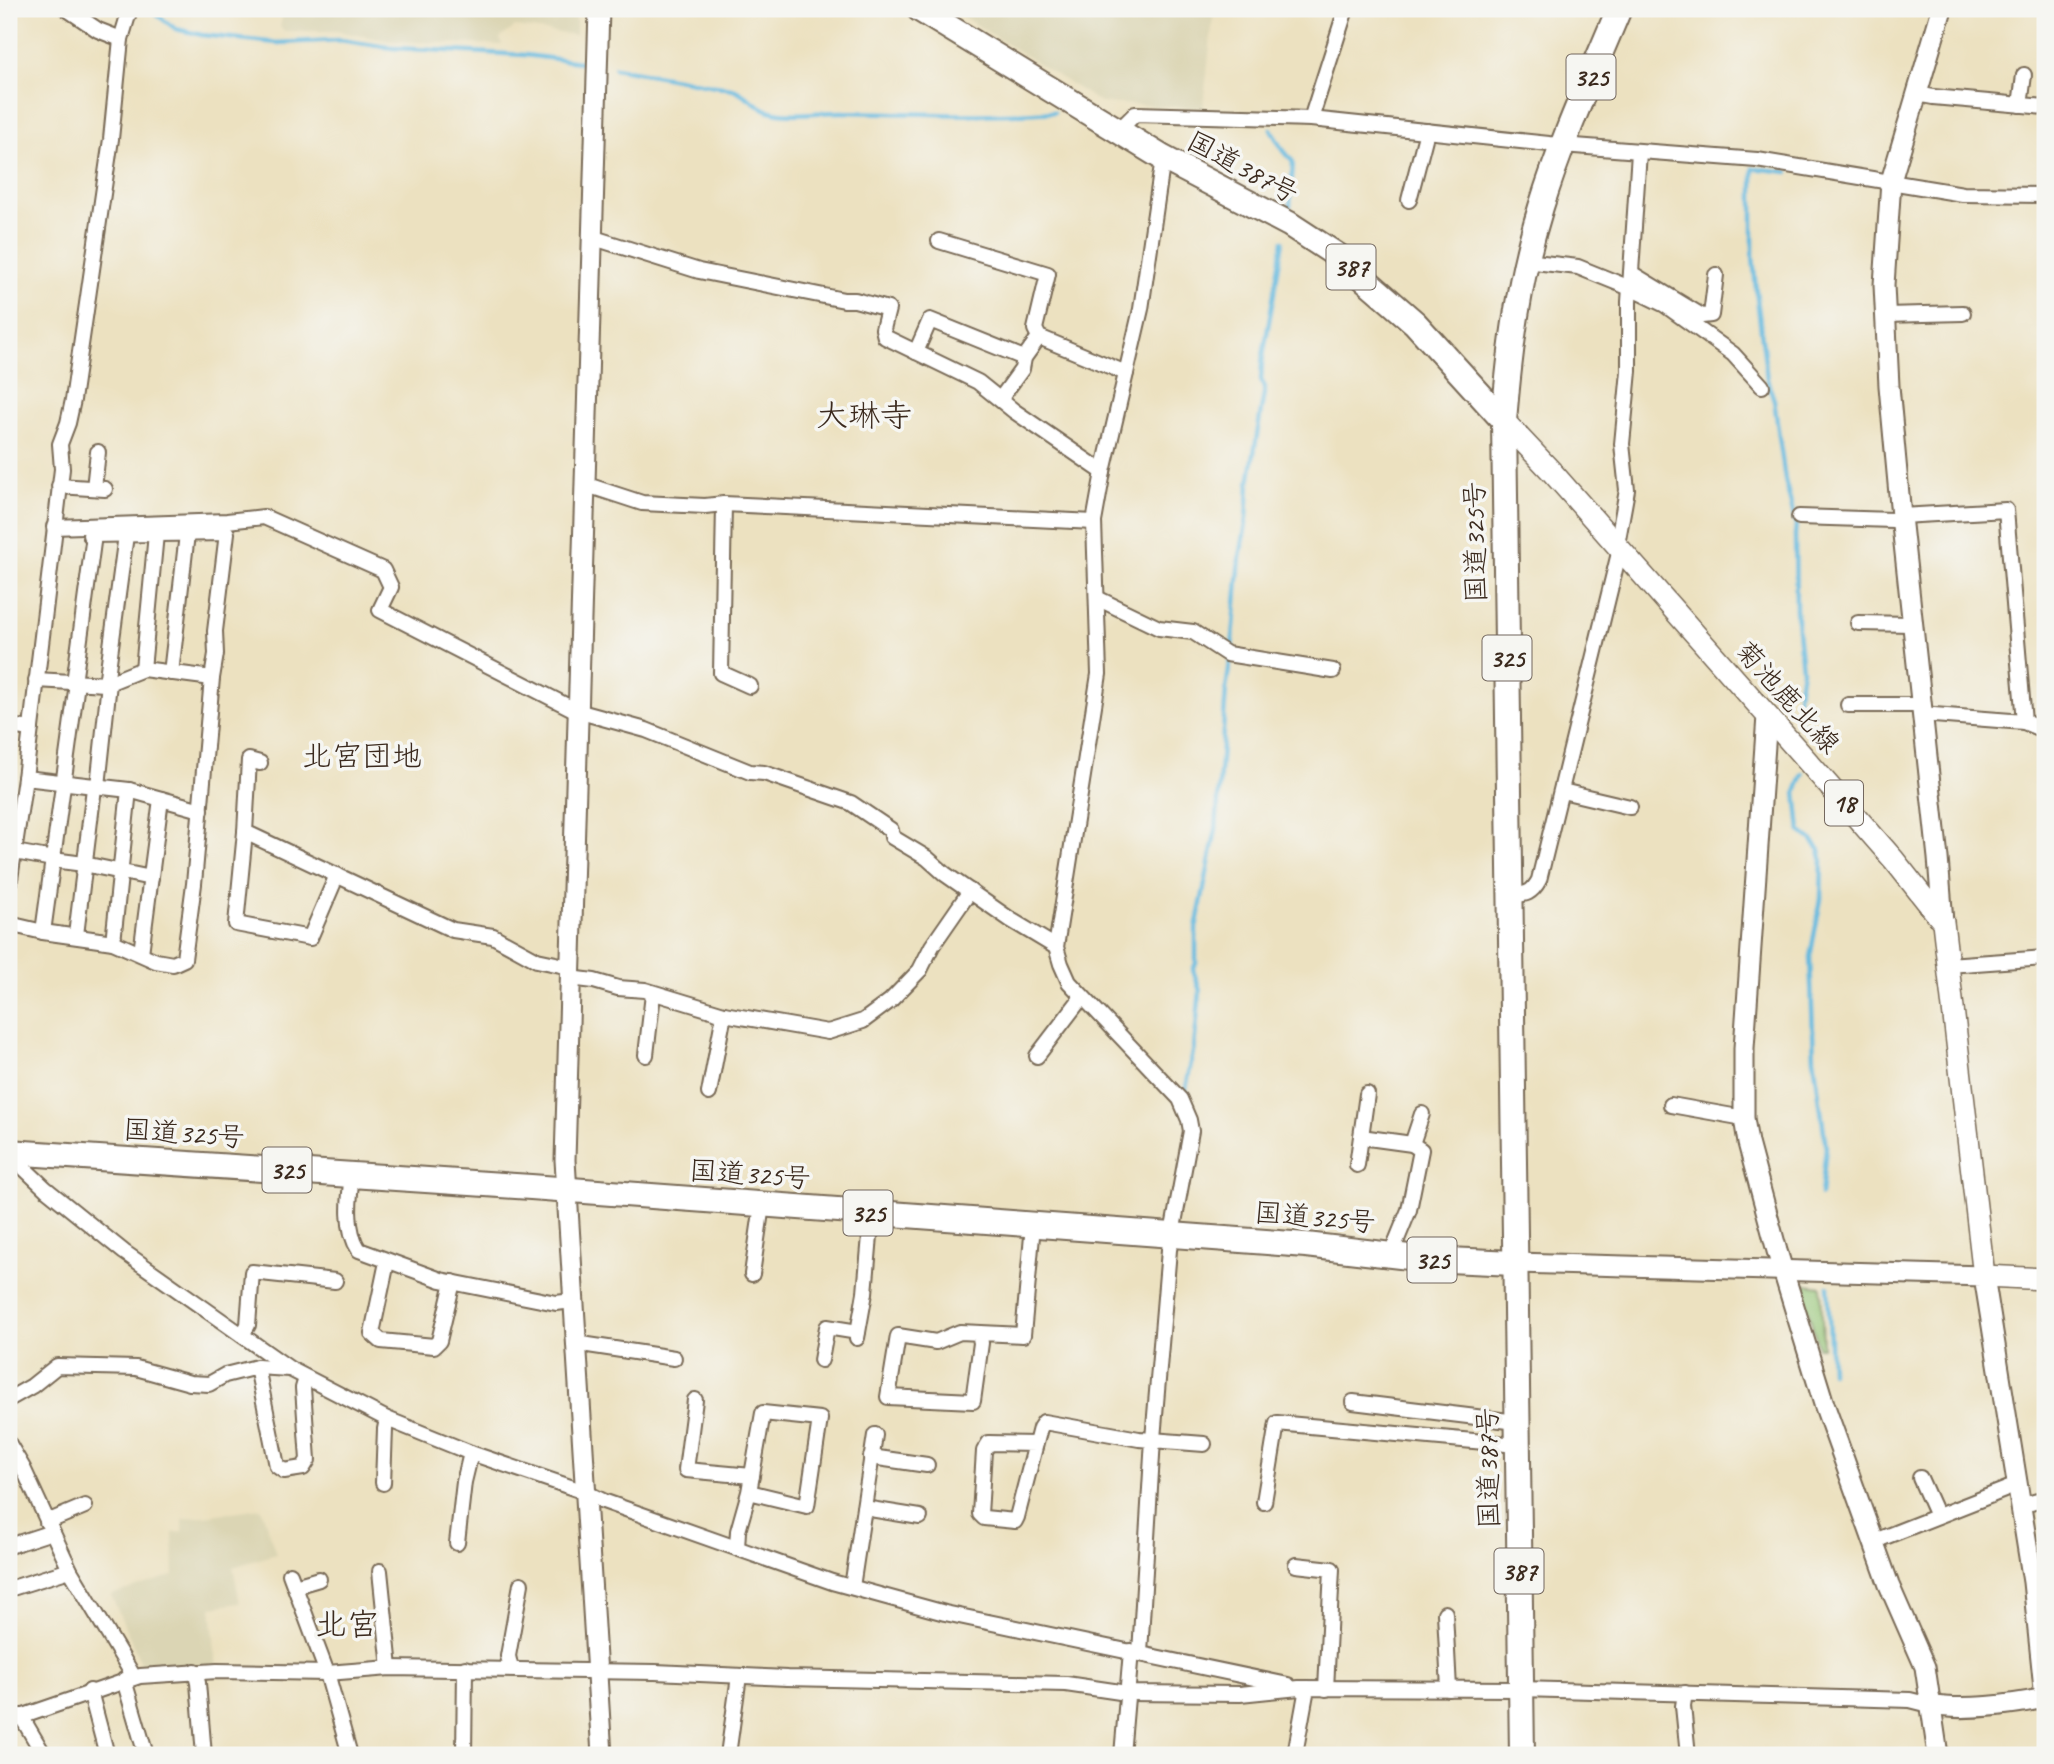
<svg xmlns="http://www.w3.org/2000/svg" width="2054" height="1764" font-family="Caveat,'Klee One',sans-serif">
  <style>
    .built { fill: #dbd5b4 }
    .green { fill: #94c474; stroke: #687749; stroke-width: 2 }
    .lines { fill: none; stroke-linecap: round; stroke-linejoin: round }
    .stream { stroke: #60b8de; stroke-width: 4.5 }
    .street-casing { stroke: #796a57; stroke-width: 18 }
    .secondary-casing { stroke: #796a57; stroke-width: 23 }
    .primary-casing { stroke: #796a57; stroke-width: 24 }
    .highway-casing { stroke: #796a57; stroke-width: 28 }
    .street { stroke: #fff; stroke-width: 14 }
    .secondary { stroke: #fff; stroke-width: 19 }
    .primary { stroke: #fff; stroke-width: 21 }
    .highway { stroke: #fff; stroke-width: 24 }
    .labels { text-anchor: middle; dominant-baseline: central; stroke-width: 7; stroke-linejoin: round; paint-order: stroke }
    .shield { fill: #f6f6f2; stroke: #73675e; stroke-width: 2 }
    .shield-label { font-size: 26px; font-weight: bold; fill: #3b2a1e }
    .street-label { font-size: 28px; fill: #3b2a1e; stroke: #f6f6f2 }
    .neighbourhood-label { font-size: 30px; fill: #3b2a1e; stroke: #f6f6f2 }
    .quarter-label { font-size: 32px; fill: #3b2a1e; stroke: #f6f6f2 }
  </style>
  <rect width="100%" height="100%" fill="#f6f6f2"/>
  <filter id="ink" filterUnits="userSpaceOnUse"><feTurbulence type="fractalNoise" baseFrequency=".0143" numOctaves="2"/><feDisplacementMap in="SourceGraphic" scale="14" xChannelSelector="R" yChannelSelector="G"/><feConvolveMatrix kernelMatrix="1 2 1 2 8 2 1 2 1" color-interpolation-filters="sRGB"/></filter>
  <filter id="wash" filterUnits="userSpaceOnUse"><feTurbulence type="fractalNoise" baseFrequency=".00686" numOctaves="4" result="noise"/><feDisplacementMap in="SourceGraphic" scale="28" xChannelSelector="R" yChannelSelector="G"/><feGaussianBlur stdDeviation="1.57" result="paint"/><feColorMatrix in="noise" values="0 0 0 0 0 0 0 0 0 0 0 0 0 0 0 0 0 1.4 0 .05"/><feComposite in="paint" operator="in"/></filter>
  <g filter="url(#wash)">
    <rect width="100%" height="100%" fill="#ece1c0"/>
    <!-- built -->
    <g class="built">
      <polygon points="284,9 576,9 576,35 515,27 500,38 502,45 391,41 336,31 284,31 280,27"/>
      <polygon points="951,9 1214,9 1203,108 1101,103"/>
      <polygon points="261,1508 276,1554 233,1567 240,1603 211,1607 217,1671 146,1675 111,1595 174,1575 173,1533 183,1532 182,1519"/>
    </g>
    <!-- green -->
    <polygon class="green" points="1806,1284 1821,1286 1823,1347 1818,1347 1803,1290"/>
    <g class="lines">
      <!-- stream -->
      <g class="stream">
        <polyline points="149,9 176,29 202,35 277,43 340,40 393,48 525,55 580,62"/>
        <path d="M615,68L733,89C746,94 757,107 770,111C790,117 823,111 845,112C915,113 984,117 1054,112"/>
        <polyline points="1271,129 1280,146 1293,162 1290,206"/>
        <polyline points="1788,172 1753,168 1753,256 1756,290 1767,379 1774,400 1785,480 1796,525 1795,534 1796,610 1802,670 1798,696 1800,722"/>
        <polyline points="1232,649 1240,557 1247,518 1249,483 1265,387 1261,380 1262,362 1283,241"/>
        <polyline points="1803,774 1796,792 1800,831 1811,839 1820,850 1822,858 1821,899 1810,957 1814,1059 1826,1147 1821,1195"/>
        <polyline points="1185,1094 1194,1047 1200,991 1193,970 1196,963 1196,928 1216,829 1226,689 1230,662"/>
        <polyline points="1828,1286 1831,1372"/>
      </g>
    </g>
  </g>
  <g filter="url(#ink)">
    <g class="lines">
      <defs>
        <g id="street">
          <polyline points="67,9 98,30 121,39"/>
          <polyline points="1917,94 1933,97 2045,107"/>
          <polyline points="2020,105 2024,75"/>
          <polyline points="1311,119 1346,9"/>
          <polyline points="1118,131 1135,114 1311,119 1549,144 1757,160 1963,194 2045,195"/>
          <polyline points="1409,200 1427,131"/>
          <polyline points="591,237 699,271 844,300 855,300 888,309 883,329 885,337 978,382 1014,411 1103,472"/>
          <polyline points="939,241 1048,274 1035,329 1039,337 1126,373"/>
          <polyline points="1526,261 1578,267 1630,288 1665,305 1733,354 1762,386"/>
          <polyline points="1631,273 1702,316 1711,315 1716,275"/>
          <polyline points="1885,315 1963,313"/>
          <polyline points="916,352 930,320 1024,358"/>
          <polyline points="1001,398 1022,369 1024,358 1039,337"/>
          <polyline points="584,484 642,503 705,506 724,504 1094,522"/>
          <polyline points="59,486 105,489"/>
          <polyline points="94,488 98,452"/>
          <polyline points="724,504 721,673 750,686"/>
          <polyline points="1901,516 2006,510 2024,722"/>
          <polyline points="1799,517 1893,520 1901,522"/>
          <polyline points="54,527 227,521 264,517 383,570 391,587 380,610 577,711 646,730 750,772 764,773 851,803 891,830 892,837 927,858 945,874 1011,920 1056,947"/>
          <polyline points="1617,545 1627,490 1622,444 1629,371 1629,302 1639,152"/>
          <polyline points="1099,599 1159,628 1193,632 1227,654 1333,671"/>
          <polyline points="1858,623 1912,624"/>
          <polyline points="143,669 156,534"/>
          <polyline points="171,673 187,534"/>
          <polyline points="36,680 106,684 143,669 212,678"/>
          <polyline points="74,683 94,535"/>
          <polyline points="106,684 126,535"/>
          <polyline points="1848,705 1921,705"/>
          <polyline points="1921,714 2024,722 2045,731"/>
          <polyline points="9,726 31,729"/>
          <polyline points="260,763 249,760 245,832 453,930 493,936 537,960 570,967"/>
          <polyline points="25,778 129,790 201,810"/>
          <polyline points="98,786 109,683"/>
          <polyline points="1562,791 1630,807"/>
          <polyline points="245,832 236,924 310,938 337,875"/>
          <polyline points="15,852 53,859"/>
          <polyline points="53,860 84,864 151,878"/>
          <polyline points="9,886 25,778 62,469 60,444 68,423 73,400 111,139 121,39 130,9"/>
          <path d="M1511,895C1526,895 1532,893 1539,880L1620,549"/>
          <polyline points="9,924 43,932 113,942 156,961 173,964 184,959 194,884 212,678 216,654 215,631 227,533 90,535"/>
          <polyline points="43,932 77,683"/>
          <polyline points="76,935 94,788"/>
          <polyline points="113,942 129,790"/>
          <polyline points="141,953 161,799"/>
          <polyline points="1948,965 2045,958"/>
          <polyline points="570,978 594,981 618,988 645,990 724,1014 828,1032 863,1021 890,1001 920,970 932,946 970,891"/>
          <polyline points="646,1055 653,994"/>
          <polyline points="1037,1056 1082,997"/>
          <polyline points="709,1093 724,1014"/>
          <polyline points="1671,1105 1744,1118"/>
          <polyline points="1361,1137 1412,1144 1421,1150 1409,1210 1391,1254"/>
          <polyline points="1412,1144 1422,1114"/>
          <polyline points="9,1154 46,1189 124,1252 290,1369 387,1419 471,1453 585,1492 603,1501 832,1582 945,1613 1288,1685"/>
          <polyline points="1357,1165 1367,1094"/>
          <path d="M352,1175C349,1198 345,1229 359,1250L441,1280L556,1303L573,1301"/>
          <polyline points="387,1262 372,1333 381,1341 434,1346 439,1341 453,1282"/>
          <polyline points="752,1274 762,1205"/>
          <polyline points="979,1333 981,1343 973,1401 888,1397 898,1336 936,1342 960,1332 1023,1335 1033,1225"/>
          <polyline points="242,1335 248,1325 252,1272 335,1281"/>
          <polyline points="857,1338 865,1293 872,1213"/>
          <polyline points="575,1343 674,1358"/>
          <polyline points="821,1360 827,1327 858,1332"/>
          <polyline points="257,1367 277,1466 284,1471 303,1468 308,1460 303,1388 306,1378"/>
          <polyline points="9,1399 32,1386 57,1366 136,1368 190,1383 209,1384 225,1375 257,1367 289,1369"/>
          <polyline points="695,1400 686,1470 752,1476"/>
          <polyline points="1353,1402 1517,1422"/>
          <polyline points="9,1444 23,1468 70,1570 134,1677"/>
          <polyline points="1036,1444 989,1443 984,1451 980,1514 984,1518 1015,1521 1017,1517 1040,1428 1044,1422 1139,1439 1204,1444"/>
          <polyline points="871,1457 927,1465"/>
          <polyline points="1920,1478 1937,1516"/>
          <polyline points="383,1483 385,1429 387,1419"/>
          <polyline points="1264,1502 1277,1423 1517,1445"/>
          <polyline points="2020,1506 2045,1499"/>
          <polyline points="864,1508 920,1517"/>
          <polyline points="47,1522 85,1506"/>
          <polyline points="1872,1542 2017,1485"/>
          <polyline points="457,1543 464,1482 471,1453"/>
          <polyline points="9,1546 52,1532"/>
          <polyline points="737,1548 738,1531 749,1492 763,1413 820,1419 807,1506 749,1492"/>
          <polyline points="1296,1565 1332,1569 1326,1689"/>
          <polyline points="380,1571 390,1668"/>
          <polyline points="290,1574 327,1673 350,1755"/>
          <polyline points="295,1586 319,1579"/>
          <polyline points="852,1587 875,1435"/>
          <polyline points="9,1589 70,1570"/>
          <polyline points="1445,1613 1449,1689"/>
          <polyline points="1140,1653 1153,1439 1169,1250 1191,1131 1189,1120 1180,1099 1069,982 1061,964 1056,947 1099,674 1094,522 1103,472 1141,309 1163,158"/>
          <polyline points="511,1669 508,1656 521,1584"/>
          <polyline points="195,1671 198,1683 204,1755"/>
          <polyline points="124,1680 146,1755"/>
          <polyline points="90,1691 107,1755"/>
          <polyline points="1685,1693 1683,1706 1688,1755"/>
          <polyline points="21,1716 44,1755"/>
          <polyline points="9,1721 140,1676 217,1671 327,1673 390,1668 655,1672 787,1678 1066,1684 1127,1693 1240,1694 1299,1688 1521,1689 1910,1700 1930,1705"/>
          <polyline points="1295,1754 1307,1688"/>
          <polyline points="464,1755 465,1668"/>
          <polyline points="728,1755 739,1676"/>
          <polyline points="1122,1755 1131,1651"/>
        </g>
        <g id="secondary">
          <polyline points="599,9 565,1160 602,1755"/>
          <polyline points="1942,9 1891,181 1884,285 1889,386 1901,516 1938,858 1943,922"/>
          <polyline points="1767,716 1744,1048 1744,1118 1748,1143 1777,1251 1824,1404 1889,1585 1925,1667 1938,1755"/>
          <polyline points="1514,1263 1984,1276 2033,1582 2045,1698"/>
          <path d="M1930,1705C1964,1711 2011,1705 2045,1698"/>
        </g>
        <polyline id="primary" points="1504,421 1552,472 1809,763 1894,860 1943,922 1984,1276 2045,1279"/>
        <g id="highway">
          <polyline points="919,9 1163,158 1289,224 1338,256 1415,323 1504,421"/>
          <polyline points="9,1152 531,1187 1306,1245 1426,1259 1514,1263"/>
          <path d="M1522,1755L1504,421C1510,348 1519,277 1541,207C1562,139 1592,74 1619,9"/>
        </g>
      </defs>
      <!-- street casing -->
      <use href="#street" class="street-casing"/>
      <!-- secondary casing -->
      <use href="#secondary" class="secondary-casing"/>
      <!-- primary casing -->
      <use href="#primary" class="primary-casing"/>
      <!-- highway casing -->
      <use href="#highway" class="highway-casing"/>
      <!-- street -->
      <use href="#street" class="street"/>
      <!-- secondary -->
      <use href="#secondary" class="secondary"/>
      <!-- primary -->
      <use href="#primary" class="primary"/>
      <!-- highway -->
      <use href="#highway" class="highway"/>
    </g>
  </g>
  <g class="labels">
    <!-- shield labels -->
    <g class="shield">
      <rect x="1566.5" y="54.5" width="49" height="45" rx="5"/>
      <rect x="1326.5" y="244.5" width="49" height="45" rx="5"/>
      <rect x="1482.5" y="635.5" width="49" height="45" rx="5"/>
      <rect x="1825" y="780.5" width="38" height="45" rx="5"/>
      <rect x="262.5" y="1147.5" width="49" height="45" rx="5"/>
      <rect x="843.5" y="1190.5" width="49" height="45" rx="5"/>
      <rect x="1407.5" y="1237.5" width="49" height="45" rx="5"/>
      <rect x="1494.5" y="1548.5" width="49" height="45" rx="5"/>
    </g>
    <g class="shield-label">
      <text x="1591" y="77">325</text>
      <text x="1351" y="267">387</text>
      <text x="1507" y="658">325</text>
      <text x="1844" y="803">18</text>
      <text x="287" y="1170">325</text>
      <text x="868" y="1213">325</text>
      <text x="1432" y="1260">325</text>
      <text x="1519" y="1571">387</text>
    </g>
    <!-- street labels -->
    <g class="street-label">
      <text transform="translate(1243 167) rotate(28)">国道387号</text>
      <text transform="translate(1475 542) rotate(-91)">国道325号</text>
      <text transform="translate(1788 697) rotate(48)">菊池鹿北線</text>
      <text transform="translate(184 1133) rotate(4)">国道325号</text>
      <text transform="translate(750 1174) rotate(4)">国道325号</text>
      <text transform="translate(1315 1217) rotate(5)">国道325号</text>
      <text transform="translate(1488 1468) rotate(-91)">国道387号</text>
    </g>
    <!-- neighbourhood labels -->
    <g class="neighbourhood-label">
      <text x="362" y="756">北宮団地</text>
    </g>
    <!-- quarter labels -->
    <g class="quarter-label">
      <text x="864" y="415">大琳寺</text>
      <text x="347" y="1624">北宮</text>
    </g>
  </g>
  <!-- margin -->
  <rect width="2054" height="1764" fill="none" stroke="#f6f6f2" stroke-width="35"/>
</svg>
